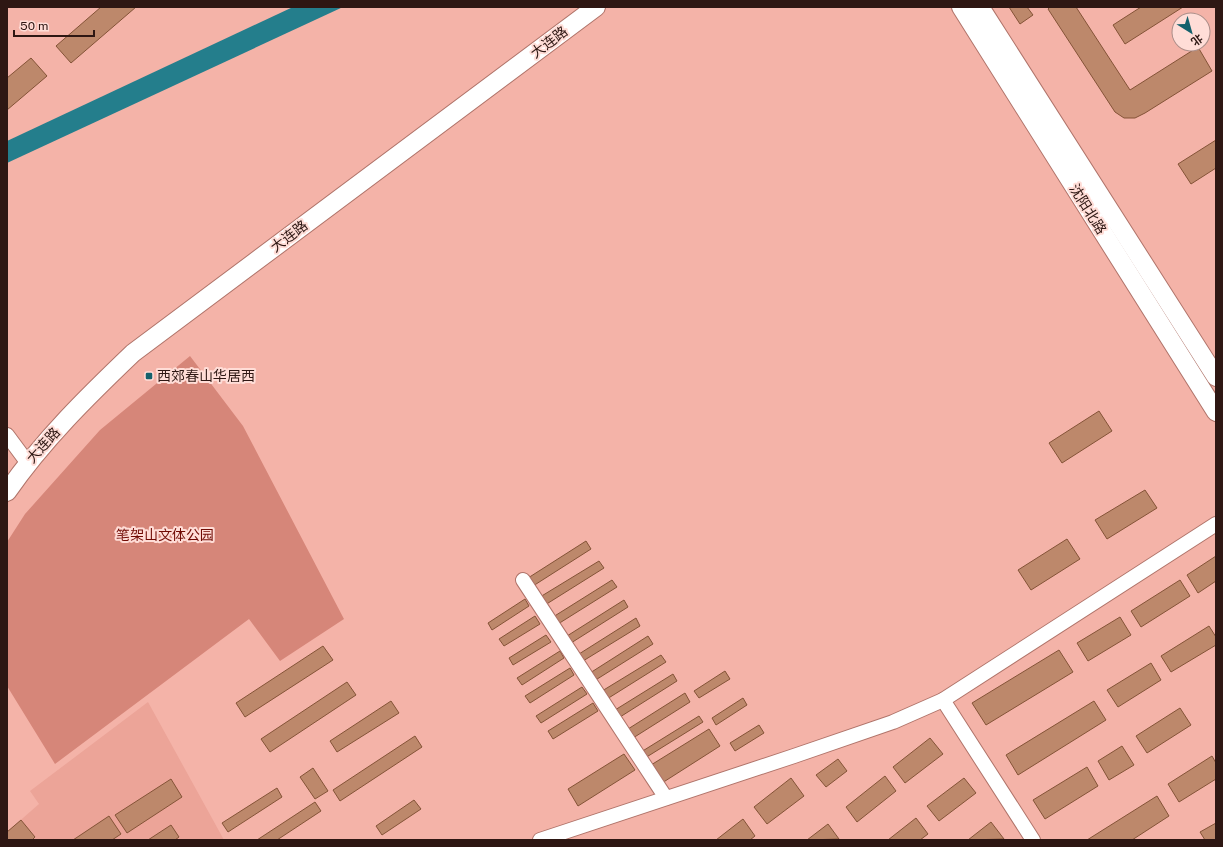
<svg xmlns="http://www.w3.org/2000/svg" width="1223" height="847" font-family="'Public Sans','Noto Sans SC',sans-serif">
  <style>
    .built { fill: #eca498 }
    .green { fill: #d68679 }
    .water { fill: #247e8c }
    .building { fill: #bd886b; stroke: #845337 }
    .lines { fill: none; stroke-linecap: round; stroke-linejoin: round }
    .minor-casing { stroke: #b0746a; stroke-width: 16 }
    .major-casing { stroke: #b0746a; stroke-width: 20 }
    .minor { stroke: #fff; stroke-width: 14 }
    .major { stroke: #fff; stroke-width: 18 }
    .poi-dot { fill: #15616c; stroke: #ffddd7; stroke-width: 1.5 }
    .labels { text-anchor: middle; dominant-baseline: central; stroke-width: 4; stroke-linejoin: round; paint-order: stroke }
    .street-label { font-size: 14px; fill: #2e1713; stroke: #ffddd7 }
    .poi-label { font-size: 14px; fill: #2e1713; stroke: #ffddd7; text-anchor: start }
    .park-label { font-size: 14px; fill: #700a04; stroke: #ffddd7 }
  </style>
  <rect width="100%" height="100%" fill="#f4b3a8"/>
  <!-- built -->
  <polygon class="built" points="148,702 224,840 7,840 7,832 39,804 30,791"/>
  <!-- green -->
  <polygon class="green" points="190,356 243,426 344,619 280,661 249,619 55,764 7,686 7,542 25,514 100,430"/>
  <!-- water -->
  <polygon class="water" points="293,7 343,7 7,163 7,141"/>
  <!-- building -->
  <g class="building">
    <polygon points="101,7 136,7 71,63 56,46"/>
    <polygon points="1009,7 1027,7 1033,15 1020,24"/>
    <polygon points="1050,7 1076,7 1130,90 1198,47 1212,71 1145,113 1135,118 1124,118 1115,112 1048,9"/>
    <polygon points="1141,7 1183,7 1125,44 1113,25"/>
    <polygon points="31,58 47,76 7,110 7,78"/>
    <polygon points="1216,140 1216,168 1191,184 1178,164"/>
    <polygon points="1099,411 1112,431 1062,463 1049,443"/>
    <polygon points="1145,490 1157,508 1107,539 1095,520"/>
    <polygon points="1067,539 1080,559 1031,590 1018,570"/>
    <polygon points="586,541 591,549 533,586 528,578"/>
    <polygon points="1216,556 1216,581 1198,593 1187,575"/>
    <polygon points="599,561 604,568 545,605 540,597"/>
    <polygon points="612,580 617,587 558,624 553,617"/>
    <polygon points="1180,580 1190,596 1141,627 1131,611"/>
    <polygon points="525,599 529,606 492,630 488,623"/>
    <polygon points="624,600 628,607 571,643 567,636"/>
    <polygon points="535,616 540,624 504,646 499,639"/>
    <polygon points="1120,617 1131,635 1088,661 1077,643"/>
    <polygon points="636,618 640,626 583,661 579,654"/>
    <polygon points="1209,626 1216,637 1216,645 1171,672 1161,656"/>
    <polygon points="546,635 551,642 513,665 509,658"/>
    <polygon points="648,636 653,644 594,681 590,673"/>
    <polygon points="323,646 333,660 245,717 236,703"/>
    <polygon points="1059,650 1073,672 986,725 972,703"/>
    <polygon points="560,651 564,658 522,685 517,678"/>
    <polygon points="661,655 666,662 607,699 602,691"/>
    <polygon points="1151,663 1161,680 1118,707 1107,690"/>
    <polygon points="570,668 574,675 530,703 525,696"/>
    <polygon points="725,671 730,679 699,698 694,691"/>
    <polygon points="673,674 677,681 620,717 615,710"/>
    <polygon points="347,682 356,695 270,752 261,739"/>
    <polygon points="582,687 587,694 541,723 536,716"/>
    <polygon points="685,693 690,702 633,738 628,729"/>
    <polygon points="743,698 747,705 716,725 712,718"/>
    <polygon points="391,701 399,713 337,752 330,741"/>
    <polygon points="1094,701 1106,720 1018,775 1006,755"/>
    <polygon points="593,703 598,711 553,739 548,731"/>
    <polygon points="1180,708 1191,725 1147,753 1136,736"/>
    <polygon points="699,716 703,722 645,758 641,752"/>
    <polygon points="759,725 764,733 735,751 730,743"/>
    <polygon points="709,729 720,746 662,783 651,765"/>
    <polygon points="415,736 422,747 340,801 333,790"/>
    <polygon points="930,738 943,754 905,783 893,767"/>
    <polygon points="1122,746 1134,765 1109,780 1098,761"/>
    <polygon points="624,754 635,770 578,806 568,789"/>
    <polygon points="1212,756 1216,763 1216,779 1179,802 1168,784"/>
    <polygon points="838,759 847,771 826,787 816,775"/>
    <polygon points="1087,767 1098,786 1045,819 1033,800"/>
    <polygon points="313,768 328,791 315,799 300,777"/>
    <polygon points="885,776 896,791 857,822 846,807"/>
    <polygon points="791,778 804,796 767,824 754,807"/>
    <polygon points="964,778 976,793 939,821 927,806"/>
    <polygon points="171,779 182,797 127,833 115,815"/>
    <polygon points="277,788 282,797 228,832 222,823"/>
    <polygon points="1157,796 1169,816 1132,840 1087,840"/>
    <polygon points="414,800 421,809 382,835 376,826"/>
    <polygon points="315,802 321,811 277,840 257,840"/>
    <polygon points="109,816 121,834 112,840 73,840"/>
    <polygon points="916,818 928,834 920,840 888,840"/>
    <polygon points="743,819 755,836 750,840 716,840"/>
    <polygon points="21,820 35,837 32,840 7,840 7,832"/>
    <polygon points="991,822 1004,839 968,840"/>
    <polygon points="1216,823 1216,840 1205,840 1200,832"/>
    <polygon points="828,824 839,839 807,840"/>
    <polygon points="171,825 179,837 175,840 148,840"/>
  </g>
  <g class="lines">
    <defs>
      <g id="minor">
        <polyline points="7,435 27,462"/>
        <polyline points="523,580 666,798"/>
        <polyline points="943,700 1033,840"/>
        <polyline points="540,840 794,756 893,722 943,700 1216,524"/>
      </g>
      <g id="major">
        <polyline points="961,7 1216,412"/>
        <polyline points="980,7 1216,377"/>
        <path d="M7,492C43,440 88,396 133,353L596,7"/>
      </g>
    </defs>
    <!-- minor casing -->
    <use href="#minor" class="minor-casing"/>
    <!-- major casing -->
    <use href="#major" class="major-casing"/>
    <!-- minor -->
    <use href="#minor" class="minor"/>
    <!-- major -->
    <use href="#major" class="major"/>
  </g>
  <!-- markers -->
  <rect class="poi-dot" x="145" y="372" width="8" height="8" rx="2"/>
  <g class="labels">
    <!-- street labels -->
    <g class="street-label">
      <text transform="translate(549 42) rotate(-37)">大连路</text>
      <text transform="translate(1088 209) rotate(58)">沈阳北路</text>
      <text transform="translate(289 236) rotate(-37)">大连路</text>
      <text transform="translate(43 445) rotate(-48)">大连路</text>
    </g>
    <!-- poi labels -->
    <g class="poi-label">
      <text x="157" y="376">西郊春山华居西</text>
    </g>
    <!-- park labels -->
    <g class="park-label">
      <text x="165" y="535">笔架山文体公园</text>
    </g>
  </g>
  <!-- border -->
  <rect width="1223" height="847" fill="none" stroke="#2e1713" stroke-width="16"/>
  <!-- north arrow -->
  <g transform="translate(1191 32) rotate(143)"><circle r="19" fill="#ffddd7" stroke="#ab8e89"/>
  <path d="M0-3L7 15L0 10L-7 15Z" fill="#15616c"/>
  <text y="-6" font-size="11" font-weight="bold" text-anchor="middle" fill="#2e1713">北</text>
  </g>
  <!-- scale -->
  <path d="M14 30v6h80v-6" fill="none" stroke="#2e1713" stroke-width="2"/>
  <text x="20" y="30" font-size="12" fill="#2e1713" stroke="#ffddd7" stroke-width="3" paint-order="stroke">50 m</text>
</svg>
